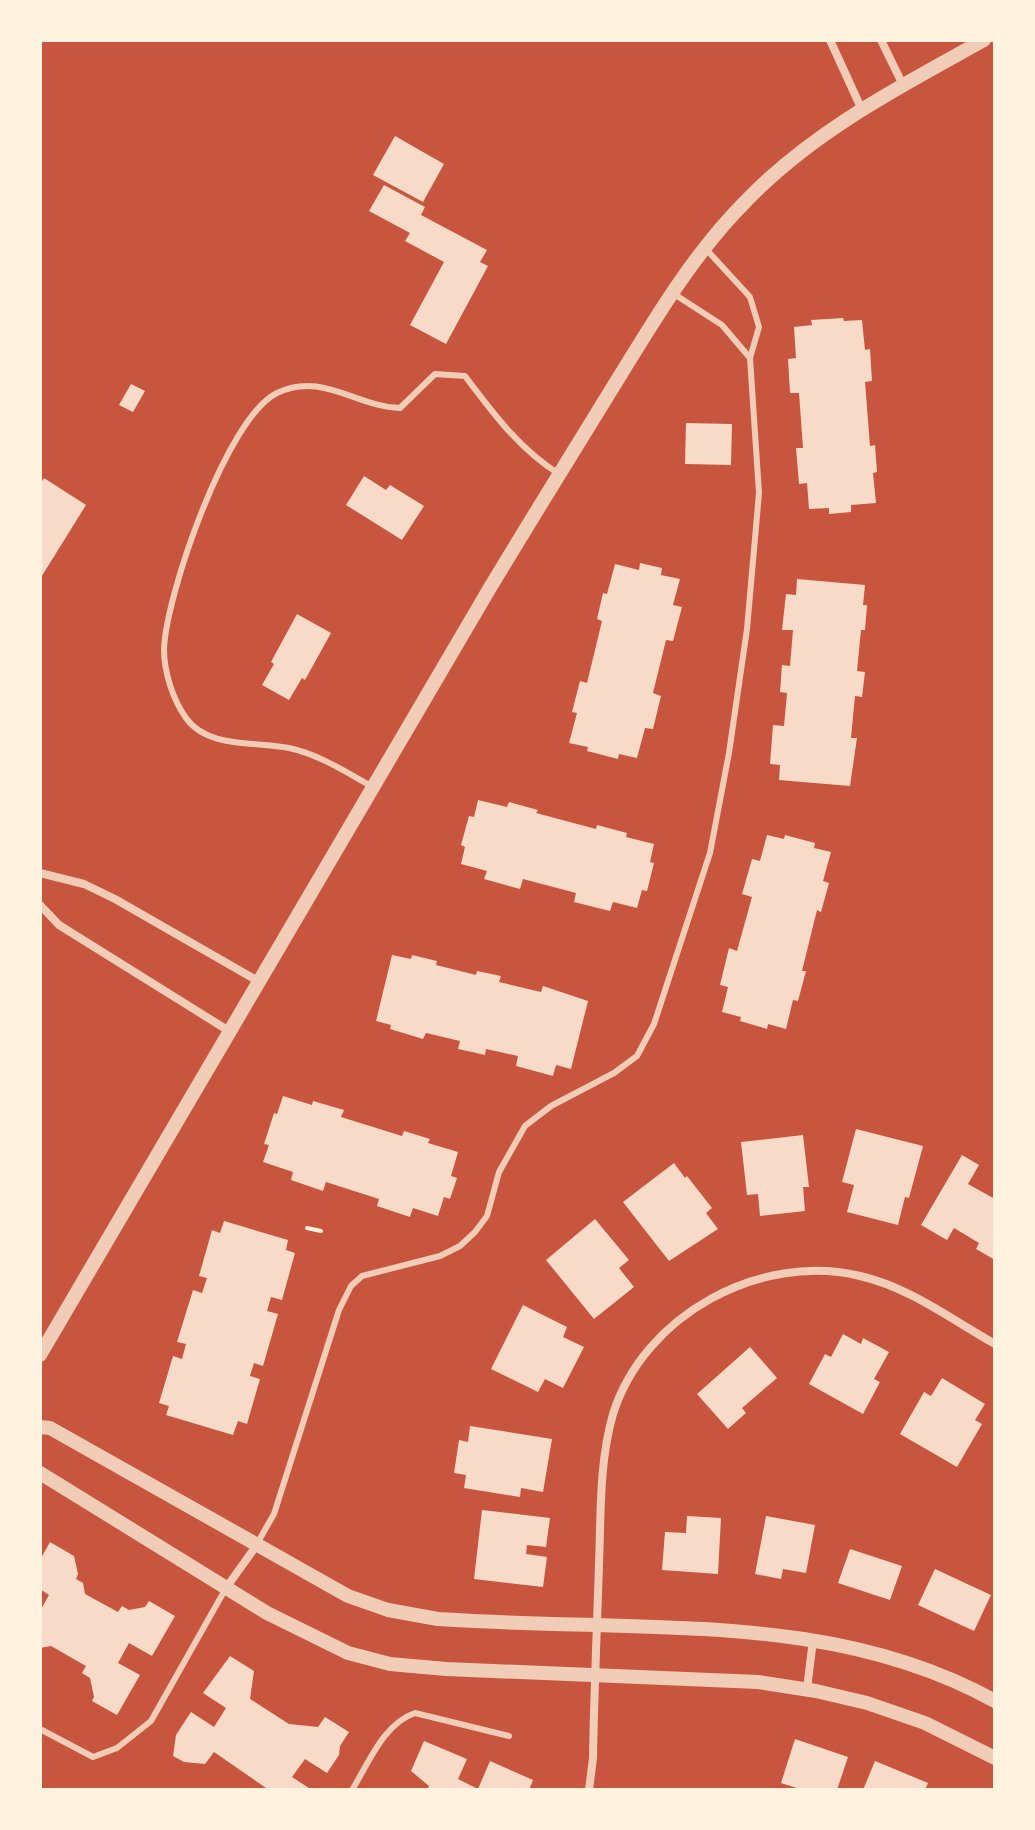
<svg xmlns="http://www.w3.org/2000/svg" width="1035" height="1830" font-family="'Public Sans',sans-serif">
  <style>
    .building { fill: #f7dbc8 }
    .lines { fill: none; stroke-linecap: round; stroke-linejoin: round }
    .path { stroke: #fff3e0; stroke-width: 4 }
    .service { stroke: #f1ccb7; stroke-width: 6 }
    .minor { stroke: #f1ccb7; stroke-width: 8 }
    .tertiary { stroke: #f1ccb7; stroke-width: 14 }
  </style>
  <rect width="100%" height="100%" fill="#c8553d"/>
  <!-- building -->
  <g class="building">
    <polygon points="395,136 444,164 423,202 373,175"/>
    <polygon points="384,185 425,207 421,215 487,250 480,262 488,266 446,344 410,325 444,262 405,241 410,233 369,211"/>
    <polygon points="843,318 844,321 862,320 865,350 870,349 872,381 865,382 870,446 875,445 877,472 873,473 876,503 851,505 851,512 829,514 829,508 809,509 807,483 799,484 796,448 803,448 799,393 790,393 788,359 796,358 794,327 812,325 811,320"/>
    <polygon points="131,384 145,391 133,412 119,405"/>
    <polygon points="686,423 732,424 731,465 685,464"/>
    <polygon points="364,476 386,490 390,485 424,506 402,540 346,505"/>
    <polygon points="44,478 86,505 40,579 40,484"/>
    <polygon points="640,563 662,568 661,575 680,579 673,605 682,607 673,641 666,640 653,693 661,696 653,729 645,728 637,758 619,754 618,759 587,751 588,747 569,743 577,713 572,712 580,681 587,683 602,621 597,619 603,593 607,594 615,564 639,570"/>
    <polygon points="797,579 865,585 863,605 867,605 865,630 861,630 857,671 865,672 862,697 855,696 851,738 857,738 850,786 779,780 780,765 770,764 773,725 784,726 787,693 780,692 782,665 790,666 793,630 782,630 786,594 796,595"/>
    <polygon points="297,614 331,633 305,680 302,678 289,700 262,685 274,664 271,662"/>
    <polygon points="478,800 507,807 509,802 538,810 536,813 596,829 597,825 627,833 626,837 654,844 650,862 654,863 647,891 642,890 637,908 613,902 610,911 574,902 576,893 523,879 520,889 484,879 487,871 461,864 465,847 461,845 469,816 474,817"/>
    <polygon points="767,835 784,839 785,835 815,843 814,848 831,852 823,881 829,883 821,912 817,910 802,971 806,971 798,1001 793,1000 786,1029 768,1024 767,1029 740,1021 741,1017 722,1012 728,987 720,985 729,948 737,951 752,897 742,894 752,859 760,861"/>
    <polygon points="392,955 411,959 412,955 437,961 436,965 476,975 477,971 501,976 499,982 541,992 543,986 588,1001 571,1069 556,1065 553,1076 516,1066 518,1056 486,1049 485,1055 472,1052 458,1049 460,1041 426,1033 423,1039 390,1029 391,1025 376,1021"/>
    <polygon points="283,1096 312,1105 313,1101 344,1110 341,1117 402,1136 404,1131 430,1139 428,1143 458,1152 451,1176 457,1178 450,1199 444,1197 438,1216 413,1208 410,1217 377,1206 379,1199 326,1182 323,1191 291,1180 293,1172 263,1162 269,1145 264,1144 274,1113 277,1114"/>
    <polygon points="856,1129 923,1146 909,1198 905,1197 898,1225 847,1212 854,1185 842,1182"/>
    <polygon points="803,1135 809,1187 803,1187 805,1211 760,1216 758,1194 747,1195 741,1142"/>
    <polygon points="962,1155 979,1165 968,1184 995,1199 995,1260 976,1249 979,1243 954,1228 947,1240 921,1225"/>
    <polygon points="674,1163 685,1178 687,1176 712,1208 706,1213 718,1229 669,1261 623,1202"/>
    <polygon points="595,1219 629,1260 619,1268 634,1287 594,1319 546,1260"/>
    <polygon points="224,1221 288,1240 286,1250 295,1253 282,1300 271,1297 267,1311 278,1314 263,1366 254,1363 250,1376 260,1379 247,1424 238,1421 233,1435 166,1415 169,1406 159,1403 173,1356 182,1359 186,1344 177,1342 193,1290 202,1293 207,1278 199,1276 212,1230 220,1233"/>
    <polygon points="523,1305 567,1327 563,1337 584,1347 563,1388 545,1379 538,1392 491,1369"/>
    <polygon points="843,1334 861,1344 863,1338 889,1352 874,1379 880,1382 863,1414 809,1384 825,1354 831,1357"/>
    <polygon points="750,1347 777,1378 742,1408 746,1413 728,1429 697,1394"/>
    <polygon points="942,1378 985,1404 975,1420 982,1424 957,1467 900,1434 924,1392 931,1396"/>
    <polygon points="470,1426 552,1439 543,1492 521,1488 520,1497 464,1488 466,1475 454,1473 459,1440 468,1442"/>
    <polygon points="482,1510 550,1518 546,1547 527,1545 526,1554 547,1557 543,1587 474,1579"/>
    <polygon points="687,1516 721,1518 718,1574 662,1570 665,1532 686,1533"/>
    <polygon points="766,1516 815,1525 806,1573 783,1569 781,1579 755,1574"/>
    <polygon points="50,1542 74,1556 78,1574 76,1579 83,1583 85,1594 118,1612 122,1606 129,1610 145,1607 149,1601 175,1616 152,1656 129,1643 118,1663 140,1675 117,1715 92,1701 94,1697 90,1678 82,1673 86,1666 51,1646 40,1648 40,1611 49,1595 40,1589 40,1560"/>
    <polygon points="850,1549 902,1566 890,1600 838,1583"/>
    <polygon points="935,1569 991,1595 974,1631 918,1605"/>
    <polygon points="230,1656 254,1671 250,1699 289,1724 318,1727 325,1717 349,1732 340,1746 339,1755 327,1773 305,1759 292,1777 312,1790 269,1790 214,1752 205,1764 184,1762 173,1756 176,1735 191,1712 214,1727 226,1708 203,1693"/>
    <polygon points="795,1739 848,1757 837,1790 803,1790 781,1783"/>
    <polygon points="424,1741 467,1759 458,1779 478,1789 490,1761 533,1780 529,1790 427,1790 429,1786 411,1771"/>
    <polygon points="875,1761 928,1783 925,1790 863,1790"/>
  </g>
  <g class="lines">
    <!-- path -->
    <polyline class="path" points="307,1228 321,1231"/>
    <!-- service -->
    <g class="service">
      <polyline points="674,294 722,325 750,358"/>
      <path d="M371,786C346,772 318,754 289,748C256,741 208,749 186,718C173,700 164,672 164,649C166,595 227,417 277,393C322,371 356,407 400,408L435,374L465,376C493,413 519,449 559,474"/>
      <polyline points="258,1542 274,1514 339,1310 351,1286 362,1276 440,1256 460,1246 475,1232 487,1216 499,1172 525,1126 551,1106 614,1073 637,1056 654,1024 710,853 729,753 747,629 759,493 750,358 759,327 750,297 705,248"/>
      <polyline points="40,1729 93,1757 117,1748 151,1721 226,1588"/>
      <path d="M352,1790C369,1763 383,1724 415,1713L509,1736"/>
    </g>
    <!-- minor -->
    <g class="minor">
      <polyline points="830,40 862,110"/>
      <polyline points="881,40 903,85"/>
      <polyline points="40,873 84,884 115,899 258,981"/>
      <polyline points="40,905 59,925 229,1031"/>
      <polyline points="226,1588 256,1546"/>
      <polyline points="807,1689 813,1640"/>
      <path d="M589,1790L593,1758C594,1694 597,1629 599,1564C601,1514 599,1463 613,1414C644,1315 760,1252 860,1276C909,1287 952,1320 995,1344"/>
    </g>
    <!-- tertiary -->
    <g class="tertiary">
      <path d="M40,1355C190,1098 339,841 491,586C534,515 577,445 621,374C658,314 695,252 746,201C813,131 901,86 984,40"/>
      <path d="M40,1427L50,1428L348,1596L388,1610L438,1619C491,1622 544,1624 597,1625C735,1629 870,1632 995,1701"/>
      <polyline points="40,1473 267,1613 348,1653 390,1664 446,1669 758,1682 816,1691 867,1703 925,1723 995,1758"/>
    </g>
  </g>
  <!-- border -->
  <rect width="1035" height="1830" fill="none" stroke="#fff3e0" stroke-width="84"/>
</svg>
